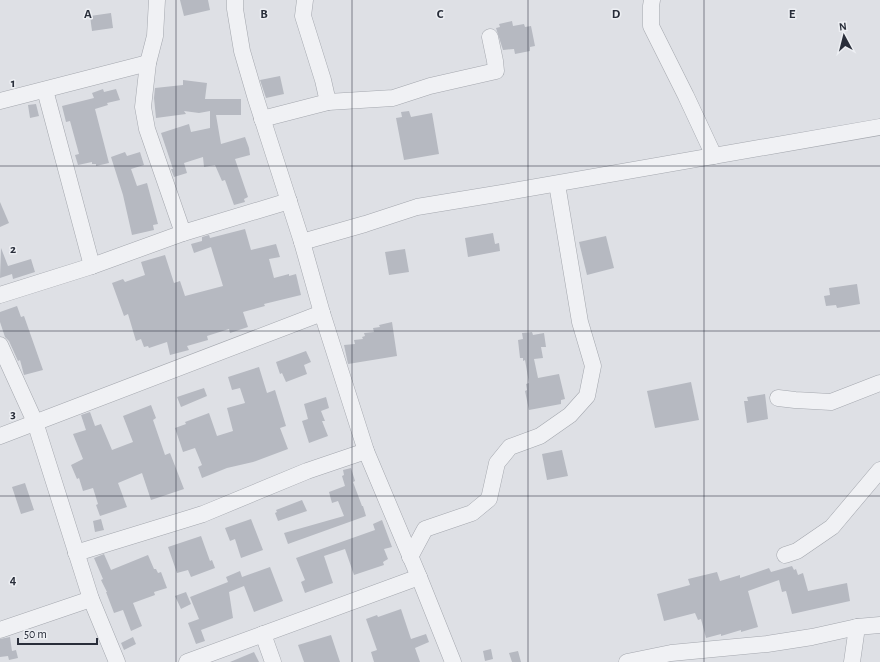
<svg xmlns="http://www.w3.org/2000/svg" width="880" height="662" font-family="'Alegreya Sans',sans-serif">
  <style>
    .building { fill: #b6b9c1 }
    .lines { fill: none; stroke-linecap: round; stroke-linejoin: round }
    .minor-casing { stroke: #a4a7ae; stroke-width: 17 }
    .minor { stroke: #f0f1f4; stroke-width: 16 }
    .grid { fill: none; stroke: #292e3a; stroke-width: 1; stroke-opacity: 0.55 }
    .grid-label { font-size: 13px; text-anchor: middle; font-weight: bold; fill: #292e3a; stroke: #edeff3; stroke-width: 3; stroke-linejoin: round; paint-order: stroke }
  </style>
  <rect width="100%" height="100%" fill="#dee0e5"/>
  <!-- building -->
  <g class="building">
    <polygon points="180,0 208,0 210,10 184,16"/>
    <polygon points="111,13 113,28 92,31 90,16"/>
    <polygon points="512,21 513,26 524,24 525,27 531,26 535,46 530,47 530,51 515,54 514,49 503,50 496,28 500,27 499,24"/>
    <polygon points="280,76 284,94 266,98 260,80"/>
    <polygon points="183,80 207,83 205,99 241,99 241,115 216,115 221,144 245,137 249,148 250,155 235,159 248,197 244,199 245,202 234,205 225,180 222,181 215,165 204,167 203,157 184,163 187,173 174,177 171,169 173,169 161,133 189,124 191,132 210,128 210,111 199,113 184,111 186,114 156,118 154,98 155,88 183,85"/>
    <polygon points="103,89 104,92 116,89 120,100 107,103 108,105 95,109 109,163 96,166 96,164 92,164 92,162 78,165 75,155 79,154 70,121 66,122 62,106 94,98 92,93"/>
    <polygon points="36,104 39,116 30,118 28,105"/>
    <polygon points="409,111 411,117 432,113 439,154 404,160 396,118 402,117 401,112"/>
    <polygon points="125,152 127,156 140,152 144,165 131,169 137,186 147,183 158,224 153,225 154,230 132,235 123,195 111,157"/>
    <polygon points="0,202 9,223 0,227"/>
    <polygon points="245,229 251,250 276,244 280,257 269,259 274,278 289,274 289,276 296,274 301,295 264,304 265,306 243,312 248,327 230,333 229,329 207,336 208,340 187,346 189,350 170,355 167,342 149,348 148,346 144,347 141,339 136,341 128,314 124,316 112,283 123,279 125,282 145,275 141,262 165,255 174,283 180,281 185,296 223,286 211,247 194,253 191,244 202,241 202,237 209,235 210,238"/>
    <polygon points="493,233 495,244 499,243 500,251 468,257 465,238"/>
    <polygon points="606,236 614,268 587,275 579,242"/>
    <polygon points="1,248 8,266 31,259 35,272 13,279 12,274 0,278"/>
    <polygon points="405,249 409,272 389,275 385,252"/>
    <polygon points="857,284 860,304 837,308 836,305 826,306 824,296 830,295 829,288"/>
    <polygon points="17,306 21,317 24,316 43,370 24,375 20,360 18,361 9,341 5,337 0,322 0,312"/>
    <polygon points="392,322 397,356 348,364 344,345 355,344 354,340 363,339 362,337 365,336 364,333 374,332 373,328 380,327 379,325"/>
    <polygon points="532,332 533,335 544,333 546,347 541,347 543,358 534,359 538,378 559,374 565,399 561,400 561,404 529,410 525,391 527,390 526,384 529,383 525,360 523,361 523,358 520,358 518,340 523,339 522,333"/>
    <polygon points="306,351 311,362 304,365 307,374 286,382 282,373 280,374 276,362"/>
    <polygon points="259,367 267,393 275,390 286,426 280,428 288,449 253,462 227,468 202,478 198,467 202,465 195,448 183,452 175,428 186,424 185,422 209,413 217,436 233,431 227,408 245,403 240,388 232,390 228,377"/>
    <polygon points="691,382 699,420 655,428 647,391"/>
    <polygon points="204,388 207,396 181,407 177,397"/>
    <polygon points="765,394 768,419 747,423 744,401 748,401 747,397"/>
    <polygon points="326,397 329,408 321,411 325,421 322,421 328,436 309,443 302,421 308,419 304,404"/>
    <polygon points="151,405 156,418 153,420 165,455 170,453 184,489 151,500 142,473 118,483 127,507 100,516 96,505 98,504 93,488 83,491 79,478 77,479 71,465 83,459 73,434 86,430 81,415 90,412 95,426 101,424 112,450 133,442 123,416"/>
    <polygon points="562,450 568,476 547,480 542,454"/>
    <polygon points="351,468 355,481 353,482 362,506 363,506 366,516 288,544 284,533 344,516 338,501 332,503 329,492 345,486 342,476 344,475 343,470"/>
    <polygon points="25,483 34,510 21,514 12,487"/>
    <polygon points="302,500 307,511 278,521 275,513 277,512 276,510"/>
    <polygon points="101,519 104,530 95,532 93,521"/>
    <polygon points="251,519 263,550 241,558 235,539 230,541 225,528"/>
    <polygon points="382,520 392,547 384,549 388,559 383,562 384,565 354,575 345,549 324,556 333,583 305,593 301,582 305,580 296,558 375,530 373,524"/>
    <polygon points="201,536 210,561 212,560 215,568 191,577 188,570 177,573 168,547"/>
    <polygon points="104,554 111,570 148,555 154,569 156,569 158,573 161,572 167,588 154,592 155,595 133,603 142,626 131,631 123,610 114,613 106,592 107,592 101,580 103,579 94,558"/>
    <polygon points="792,566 794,570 796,569 798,575 803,573 808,591 847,583 850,601 792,614 786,591 782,592 779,580 748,591 758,627 741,632 741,630 721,636 721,634 706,638 701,619 698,620 695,613 664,621 657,594 690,585 688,579 717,572 720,581 740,575 740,578 769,568 771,572"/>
    <polygon points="270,567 283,601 254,612 244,586 229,592 233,618 201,630 205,641 196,644 188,623 199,619 190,597 228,582 226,577 240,571 242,577"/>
    <polygon points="186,592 191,604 181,609 175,596"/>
    <polygon points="401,609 411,639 426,634 429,642 415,648 420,662 374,662 371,652 377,650 366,619 377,615 378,617"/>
    <polygon points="331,635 340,662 304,662 298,645"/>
    <polygon points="10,637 12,651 16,650 18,658 9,660 8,656 0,657 0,639"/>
    <polygon points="133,637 136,644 124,650 121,643"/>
    <polygon points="491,649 493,659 485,661 483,651"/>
    <polygon points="518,651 521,662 512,662 509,653"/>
    <polygon points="254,652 259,662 230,662"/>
  </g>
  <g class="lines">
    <defs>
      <g id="minor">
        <polyline points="157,0 155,36 148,63 143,107 147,129 183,233"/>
        <polyline points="235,0 235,9 242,51 256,99 302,242 322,313 366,451 419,577 453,662"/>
        <polyline points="305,0 303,16 323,80 328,102"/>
        <polyline points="652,0 651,6 651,26 686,96 714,156"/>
        <polyline points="45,90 92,266"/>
        <polyline points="0,101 148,63"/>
        <polyline points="262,119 328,102 393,98 430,86 496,71 495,61 490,37"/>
        <polyline points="302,242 365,224 417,207 490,195 880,127"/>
        <polyline points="0,295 92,266 183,233 289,201"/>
        <polyline points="0,345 35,422 91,599 117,662"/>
        <polyline points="778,398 795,400 831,402 880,383"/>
        <polyline points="0,436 322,313"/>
        <polyline points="76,553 203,514 307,471 366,451"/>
        <polyline points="785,555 797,551 832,527 880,470"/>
        <polyline points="410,557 425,529 472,513 489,499 497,463 510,447 540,436 570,415 587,396 593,366 580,322 557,184"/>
        <polyline points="0,630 91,599"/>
        <polyline points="263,634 273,662"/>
        <polyline points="187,662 419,577"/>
        <polyline points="627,662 671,653 767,644 812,637 857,627"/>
        <polyline points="852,662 857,627 880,625"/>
      </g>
    </defs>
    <!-- minor casing -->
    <use href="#minor" class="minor-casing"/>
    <!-- minor -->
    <use href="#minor" class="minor"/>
  </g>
  <!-- grid -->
  <path class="grid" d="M176,0V662M352,0V662M528,0V662M704,0V662M0,166H880M0,331H880M0,496H880"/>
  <g class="grid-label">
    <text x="88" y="18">A</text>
    <text x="264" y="18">B</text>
    <text x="440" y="18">C</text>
    <text x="616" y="18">D</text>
    <text x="792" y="18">E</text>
    <text x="13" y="87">1</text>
    <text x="13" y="253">2</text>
    <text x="13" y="418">3</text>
    <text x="13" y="584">4</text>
  </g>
  <!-- north arrow -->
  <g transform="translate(844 36) rotate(353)" stroke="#edeff3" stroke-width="3" paint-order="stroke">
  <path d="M0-3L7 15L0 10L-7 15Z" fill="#292e3a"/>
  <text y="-6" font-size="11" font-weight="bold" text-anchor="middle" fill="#292e3a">N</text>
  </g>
  <!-- scale -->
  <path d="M18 638v6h79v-6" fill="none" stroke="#292e3a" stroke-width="2"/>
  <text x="24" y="638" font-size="12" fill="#292e3a" stroke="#edeff3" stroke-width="3" paint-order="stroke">50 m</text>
</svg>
